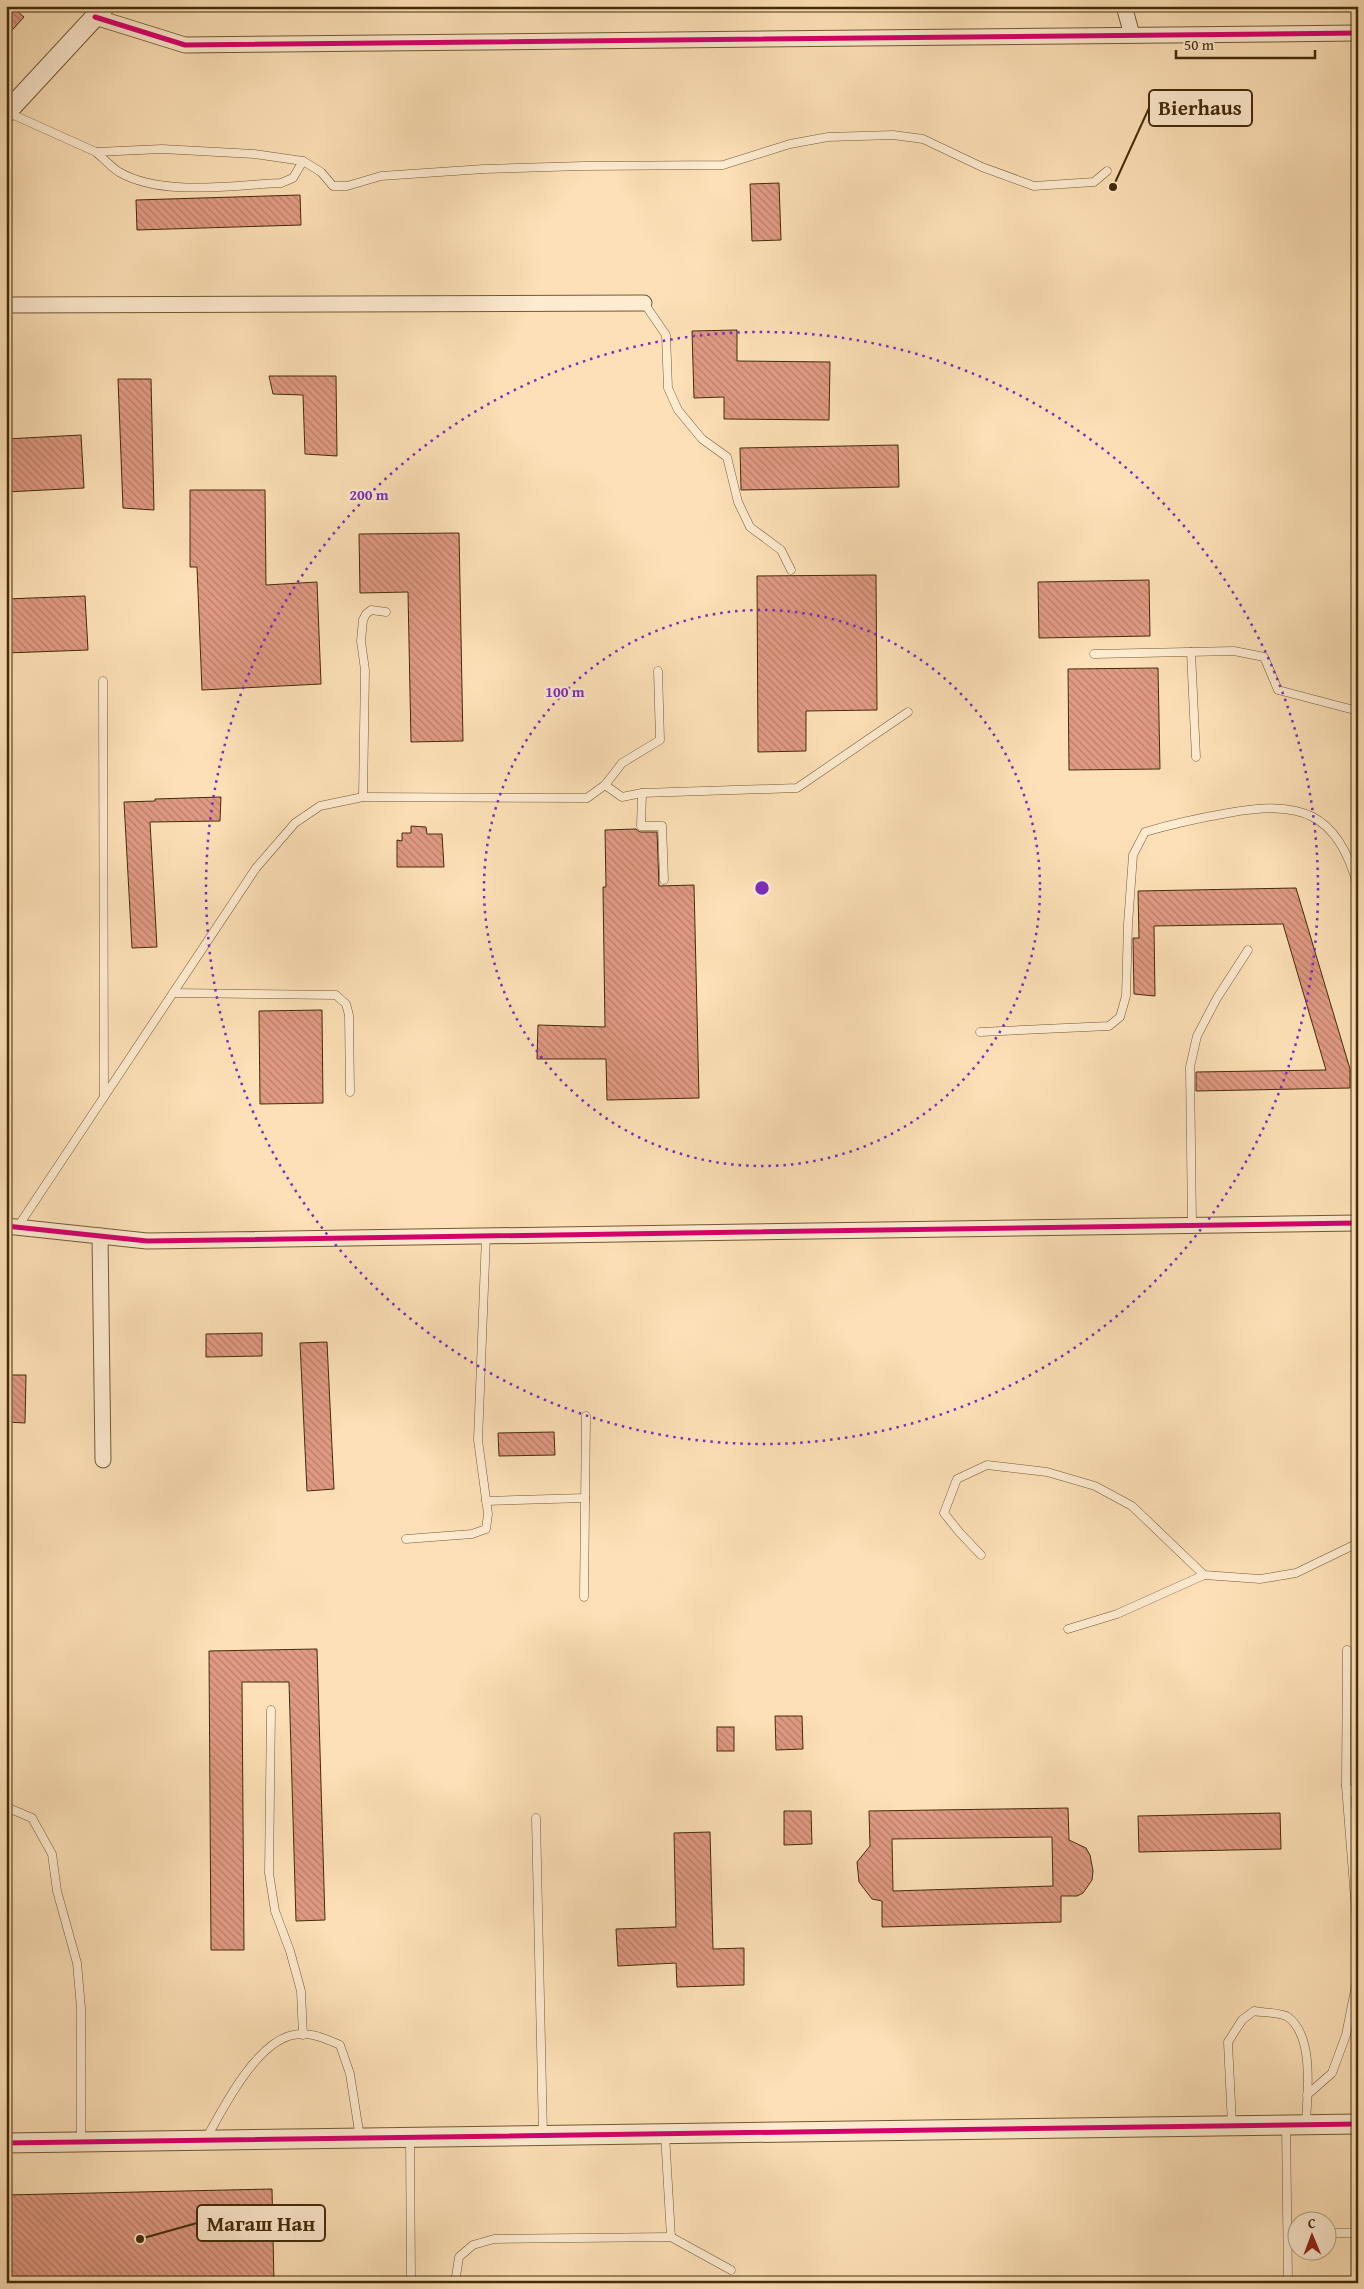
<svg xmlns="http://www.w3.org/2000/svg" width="1364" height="2289" font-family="'Gentium Book Plus',serif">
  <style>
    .building { fill: url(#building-back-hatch); stroke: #432c09; fill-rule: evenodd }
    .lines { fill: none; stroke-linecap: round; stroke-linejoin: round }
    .service-casing { stroke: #725934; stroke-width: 9 }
    .minor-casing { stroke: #725934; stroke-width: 17 }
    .tertiary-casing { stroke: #725934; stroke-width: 21 }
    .service { stroke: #feebd0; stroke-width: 8 }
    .minor { stroke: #feebd0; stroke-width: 15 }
    .tertiary { stroke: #feebd0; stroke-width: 19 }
    .cycleway-casing { stroke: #feebd0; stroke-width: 8 }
    .cycleway { stroke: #d6006c; stroke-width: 5 }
    .ring { fill: none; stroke: #7b2cbf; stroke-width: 2.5; stroke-dasharray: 2.5 5 }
    .centre { fill: #7b2cbf; stroke: #feebd0; stroke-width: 2.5 }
    .ring-label { font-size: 15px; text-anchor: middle; font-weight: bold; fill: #7b2cbf; stroke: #feebd0; stroke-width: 4.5; stroke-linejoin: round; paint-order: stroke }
    .leader { fill: none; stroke: #432c09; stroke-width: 2 }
    .callout-dot { fill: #432c09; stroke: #feebd0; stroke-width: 2 }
    .callout { fill: #feebd0; stroke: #432c09; stroke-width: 2 }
    .callout-label { font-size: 21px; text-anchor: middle; font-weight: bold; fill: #432c09 }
  </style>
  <defs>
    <pattern id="building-back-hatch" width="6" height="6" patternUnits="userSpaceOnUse" patternTransform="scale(1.25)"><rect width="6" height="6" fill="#e19a84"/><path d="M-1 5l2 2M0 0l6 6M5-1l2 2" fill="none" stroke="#b87e6a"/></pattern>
  </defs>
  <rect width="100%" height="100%" fill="#fde0b7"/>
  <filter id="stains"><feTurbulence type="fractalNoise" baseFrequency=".004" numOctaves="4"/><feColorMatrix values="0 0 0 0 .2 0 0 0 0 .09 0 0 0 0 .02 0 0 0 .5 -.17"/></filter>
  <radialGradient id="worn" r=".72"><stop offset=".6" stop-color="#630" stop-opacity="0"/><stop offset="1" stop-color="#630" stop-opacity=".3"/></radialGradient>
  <!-- building -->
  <g class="building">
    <polygon points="6,6 11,6 24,17 6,37"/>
    <polygon points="779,183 781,240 752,241 750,184"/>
    <polygon points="300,195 301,225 137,230 136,200"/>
    <polygon points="737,330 737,361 830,362 829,420 724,419 724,397 694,398 692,331"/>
    <polygon points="269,376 336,376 337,456 305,454 303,395 273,394"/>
    <polygon points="118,379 151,379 154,510 123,508"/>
    <polygon points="81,435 84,488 6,492 6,439"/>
    <polygon points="898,445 899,487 741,490 740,448"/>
    <polygon points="190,490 265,490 266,585 317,582 321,684 202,690 197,567 190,567"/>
    <polygon points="459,533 463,741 411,742 408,592 360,593 359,534"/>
    <polygon points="876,575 877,710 806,711 806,751 758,752 757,576"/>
    <polygon points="1149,580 1150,636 1039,638 1038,582"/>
    <polygon points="85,596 88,650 6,653 6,599"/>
    <polygon points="1158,668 1160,769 1069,770 1068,669"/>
    <polygon points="221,797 220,821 150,822 157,947 132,948 124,802 155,801 155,799"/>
    <polygon points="411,826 426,827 427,834 442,834 444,867 397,867 397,840 402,841 402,833 411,833"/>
    <polygon points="636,829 640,832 657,832 659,886 694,885 699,1098 607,1100 606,1059 537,1059 538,1025 605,1027 603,887 606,887 605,830"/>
    <polygon points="1296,888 1350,1069 1350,1088 1196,1091 1196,1072 1326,1070 1283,924 1154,926 1155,996 1134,994 1133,938 1139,938 1138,891"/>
    <polygon points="322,1010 323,1103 260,1104 259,1011"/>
    <polygon points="262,1333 262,1356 206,1357 206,1334"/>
    <polygon points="327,1342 334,1489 307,1491 300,1343"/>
    <polygon points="6,1375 26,1375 25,1423 6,1422"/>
    <polygon points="554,1432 555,1455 499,1456 498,1433"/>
    <polygon points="317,1649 325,1920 296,1921 289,1682 242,1682 244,1950 211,1950 209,1651"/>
    <polygon points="775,1716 802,1716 803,1749 776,1750"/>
    <rect x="717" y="1727" width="17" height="24"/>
    <path d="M1068,1808L1069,1840L1086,1848L1090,1855L1093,1871L1092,1880L1083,1893L1077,1896H1061V1922L882,1927V1901L872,1899L859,1882L857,1862L870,1846L869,1811ZM1052,1837L1053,1886L893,1891L892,1839Z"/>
    <polygon points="784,1811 811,1811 812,1844 784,1845"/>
    <polygon points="1280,1813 1281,1849 1139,1852 1138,1816"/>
    <polygon points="710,1832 713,1949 744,1948 744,1985 677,1987 676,1963 618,1966 616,1929 676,1927 674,1833"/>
    <polygon points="272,2189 274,2283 6,2283 6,2195"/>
  </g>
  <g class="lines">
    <defs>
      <g id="service">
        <polyline points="7,112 96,152 162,149 254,154 303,161 321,172 333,186 347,186 381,176 484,169 583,166 723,165 790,144 828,137 893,135 923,139 982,167 1034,186 1094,182 1107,171"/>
        <path d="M96,152C103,158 111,167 119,172C162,197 232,185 281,183L293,178L303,161"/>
        <polyline points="644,303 666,335 668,388 678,410 702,439 727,457 738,502 750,527 781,550 791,570"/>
        <polyline points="1191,652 1196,757"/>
        <polyline points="1094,654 1234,651 1264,657 1278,690 1358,711"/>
        <polyline points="103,681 104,1096"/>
        <polyline points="605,785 622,763 660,740 658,671"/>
        <polyline points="642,793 641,826 662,826 664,880"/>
        <polyline points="363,797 365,670 361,641 363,620 366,614 371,610 386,612"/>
        <polyline points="173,993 336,995 346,1004 349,1015 350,1092"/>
        <path d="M980,1032L1109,1026L1120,1017L1126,996L1128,924L1133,855L1145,832C1172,824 1199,818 1228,813C1300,800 1337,811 1358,887"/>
        <polyline points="1192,1225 1190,1067 1197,1036 1217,998 1248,950"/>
        <polyline points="17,1228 256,868 295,823 320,806 363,797 587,798 605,785 622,797 642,793 797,788 908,712"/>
        <polyline points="486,1501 585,1498"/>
        <polyline points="406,1539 472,1534 486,1529 488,1514 478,1440 486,1236"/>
        <polyline points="981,1555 960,1533 944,1513 957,1479 987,1465 1047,1472 1095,1486 1132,1506 1204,1575 1260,1579 1296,1573 1358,1543"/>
        <polyline points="584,1597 586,1416"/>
        <polyline points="1068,1629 1117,1614 1204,1575"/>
        <polyline points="1347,1650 1346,1786 1358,1798"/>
        <polyline points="271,1710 269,1873 275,1911 290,1951 301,1991 303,2035"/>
        <polyline points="1346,1786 1358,1937"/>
        <polyline points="6,1807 32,1818 52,1854 57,1891 77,1963 81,2008 81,2142"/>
        <polyline points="536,1818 543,2135"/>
        <polyline points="1307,2095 1332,2073 1346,2035 1358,1975"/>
        <polyline points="1286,2124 1288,2283"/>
        <path d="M1232,2125L1228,2042L1242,2020L1254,2011C1263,2013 1280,2012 1288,2017C1315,2037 1307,2095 1306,2124"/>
        <polyline points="665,2134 671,2237"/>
        <polyline points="410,2137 411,2283"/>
        <path d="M206,2139C223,2108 254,2047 289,2036C307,2030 324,2038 340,2045L350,2074L360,2138"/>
        <polyline points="1326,2233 1358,2233"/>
        <polyline points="455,2283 459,2257 473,2245 494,2239 671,2237 731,2270"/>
      </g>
      <g id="minor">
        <polyline points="1124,6 1132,35"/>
        <polyline points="95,17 185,45 1358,33"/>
        <polyline points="6,305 644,303"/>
        <polyline points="6,1226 147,1241 1358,1223"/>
        <polyline points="100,1236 103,1460"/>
      </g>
      <g id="tertiary">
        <polyline points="6,113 105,6"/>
        <polyline points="6,2143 1358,2124"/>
      </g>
    </defs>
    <!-- service casing -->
    <use href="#service" class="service-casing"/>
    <!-- minor casing -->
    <use href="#minor" class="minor-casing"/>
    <!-- tertiary casing -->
    <use href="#tertiary" class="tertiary-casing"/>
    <!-- service -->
    <use href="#service" class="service"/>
    <!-- minor -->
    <use href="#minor" class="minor"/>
    <!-- tertiary -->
    <use href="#tertiary" class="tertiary"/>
    <defs>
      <g id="cycleway">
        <polyline points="95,17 185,45 1358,33"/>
        <polyline points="6,1226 147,1241 1358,1223"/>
        <polyline points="6,2143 1358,2124"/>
      </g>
    </defs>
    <!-- cycleway casing -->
    <use href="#cycleway" class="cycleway-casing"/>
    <!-- cycleway -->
    <use href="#cycleway" class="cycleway"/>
  </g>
  <!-- distance rings -->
  <g class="ring">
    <circle cx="762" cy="888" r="278"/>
    <circle cx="762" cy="888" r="556"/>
  </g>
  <circle cx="762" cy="888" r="8" class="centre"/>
  <g class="ring-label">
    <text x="369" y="500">200 m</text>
    <text x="565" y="697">100 m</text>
  </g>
  <!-- callouts -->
  <path class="leader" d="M1113 187L1149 108M140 2239L197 2223"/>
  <g class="callout-dot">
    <circle cx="1113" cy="187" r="5"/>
    <circle cx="140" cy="2239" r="5"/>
  </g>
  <g class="callout">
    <rect x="1149" y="90" width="103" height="36" rx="5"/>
    <rect x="197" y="2205" width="128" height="36" rx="5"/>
  </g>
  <g class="callout-label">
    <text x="1200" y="115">Bierhaus</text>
    <text x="261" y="2231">Магаш Нан</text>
  </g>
  <!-- margin -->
  <rect width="1364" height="2289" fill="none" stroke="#fde0b7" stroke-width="25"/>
  <rect x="8" y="8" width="1349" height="2274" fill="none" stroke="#432c09" stroke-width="2.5"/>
  <rect x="12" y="12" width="1339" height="2264" fill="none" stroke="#432c09"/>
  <!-- north arrow -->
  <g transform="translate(1312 2236) rotate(359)"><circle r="24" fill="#feebd0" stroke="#b39f80"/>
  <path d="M0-4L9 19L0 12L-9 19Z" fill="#8f2418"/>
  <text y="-8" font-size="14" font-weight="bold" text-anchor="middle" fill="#432c09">С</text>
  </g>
  <!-- scale -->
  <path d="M1176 50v8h139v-8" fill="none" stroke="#432c09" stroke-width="2.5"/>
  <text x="1184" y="50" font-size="15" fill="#432c09" stroke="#feebd0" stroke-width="4" paint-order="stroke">50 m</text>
  <rect width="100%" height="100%" filter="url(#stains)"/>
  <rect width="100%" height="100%" fill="url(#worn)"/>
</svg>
